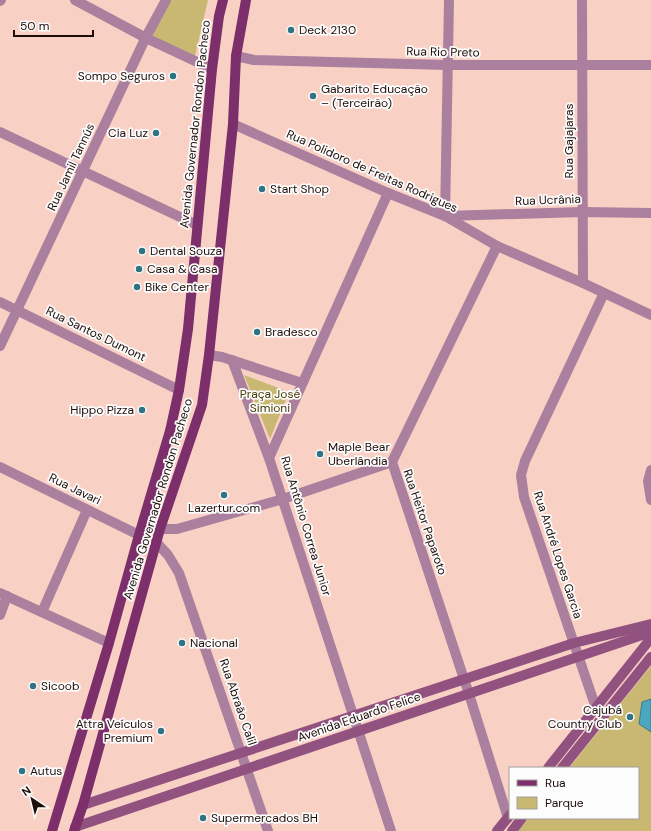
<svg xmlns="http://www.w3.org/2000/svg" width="651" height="831" font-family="'DM Sans',sans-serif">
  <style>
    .green { fill: #c8b872 }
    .water { fill: #4ba7be; stroke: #3e7988 }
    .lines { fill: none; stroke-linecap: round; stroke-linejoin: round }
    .street { stroke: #ab7f9e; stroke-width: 10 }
    .secondary { stroke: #915280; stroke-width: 10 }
    .primary { stroke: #7c2f6b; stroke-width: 10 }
    .poi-dot { fill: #307384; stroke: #fcfcfc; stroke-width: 1.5 }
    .labels { text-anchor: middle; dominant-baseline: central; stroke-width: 3.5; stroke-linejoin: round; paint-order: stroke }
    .poi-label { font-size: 12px; fill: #1e0e09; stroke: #fcfcfc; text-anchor: start }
    .street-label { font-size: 12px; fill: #1e0e09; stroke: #fcfcfc }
    .park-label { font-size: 12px; fill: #463b00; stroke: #fcfcfc }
  </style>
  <rect width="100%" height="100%" fill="#f9d0c4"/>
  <!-- green -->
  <g class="green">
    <polygon points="166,0 208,0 194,60 146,38"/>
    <polygon points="244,375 289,392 270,439"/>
    <polygon points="651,666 651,831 518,831 529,818 638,818 638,768 569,768"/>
  </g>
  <!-- water -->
  <polygon class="water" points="651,699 651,732 639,724 642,702"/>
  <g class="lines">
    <!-- street -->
    <g class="street">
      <polyline points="75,0 146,38 212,69"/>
      <polyline points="449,0 445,216 582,212 651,213"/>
      <polyline points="582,0 583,283"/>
      <polyline points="0,1 1,0"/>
      <polyline points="236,56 254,60 448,65 651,65"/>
      <polyline points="233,124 388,193 445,216 497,246 583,283 651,315"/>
      <polyline points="0,132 197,225"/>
      <polyline points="388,193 269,458 391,831"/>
      <polyline points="497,246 392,462 469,694 508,818"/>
      <polyline points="0,302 179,390"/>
      <polyline points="0,346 146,37 166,0"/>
      <polyline points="209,355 222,357 302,383"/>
      <polyline points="232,360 269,458"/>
      <polyline points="0,467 139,535"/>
      <polyline points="651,470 648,481 651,500"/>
      <polyline points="160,529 177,529 283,499 392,462"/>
      <polyline points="156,542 168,555 179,573 268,831"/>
      <polyline points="0,593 109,643"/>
      <polyline points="42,612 87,510"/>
      <polyline points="0,615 7,596"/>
      <polyline points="600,714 596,708 524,497 521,475 525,461 604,293"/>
    </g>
    <!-- secondary -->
    <g class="secondary">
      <polyline points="548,768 651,638"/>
      <polyline points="562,768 651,657"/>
      <polyline points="83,805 574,643 651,624"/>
      <polyline points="75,827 651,632"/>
      <polyline points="497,831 510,815"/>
      <polyline points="512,831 522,818"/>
    </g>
    <!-- primary -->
    <g class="primary">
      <polyline points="52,831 109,643 139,535 170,431 179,390 188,329 212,69 219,16 223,0"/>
      <polyline points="74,831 83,805 160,529 202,405 209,355 233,124 236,56 246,0"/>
    </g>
  </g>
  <!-- markers -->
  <g class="poi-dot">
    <circle cx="291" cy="30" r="4"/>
    <circle cx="173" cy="76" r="4"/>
    <circle cx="313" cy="96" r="4"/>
    <circle cx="156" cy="133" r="4"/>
    <circle cx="262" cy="189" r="4"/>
    <circle cx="142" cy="251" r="4"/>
    <circle cx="139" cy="269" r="4"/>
    <circle cx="137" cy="287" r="4"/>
    <circle cx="257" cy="332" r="4"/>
    <circle cx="142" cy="410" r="4"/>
    <circle cx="320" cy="454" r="4"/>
    <circle cx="224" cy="495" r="4"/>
    <circle cx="182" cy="643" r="4"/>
    <circle cx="33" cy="686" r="4"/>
    <circle cx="630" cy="717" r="4"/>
    <circle cx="161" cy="731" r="4"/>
    <circle cx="22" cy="771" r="4"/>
    <circle cx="203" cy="818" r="4"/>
  </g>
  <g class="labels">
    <!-- poi labels -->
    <g class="poi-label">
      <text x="299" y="30">Deck 2130</text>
      <text x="165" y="76" text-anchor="end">Sompo Seguros</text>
      <text x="321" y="89">Gabarito Educação<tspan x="321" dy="14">– (Terceirão)</tspan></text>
      <text x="148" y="133" text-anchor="end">Cia Luz</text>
      <text x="270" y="189">Start Shop</text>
      <text x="150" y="251">Dental Souza</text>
      <text x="147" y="269">Casa &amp; Casa</text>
      <text x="145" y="287">Bike Center</text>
      <text x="265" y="332">Bradesco</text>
      <text x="134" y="410" text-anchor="end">Hippo Pizza</text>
      <text x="328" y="447">Maple Bear<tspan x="328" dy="14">Uberlândia</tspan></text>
      <text x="224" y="508" text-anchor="middle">Lazertur.com</text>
      <text x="190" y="643">Nacional</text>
      <text x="41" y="686">Sicoob</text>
      <text x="622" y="710" text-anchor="end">Cajubá<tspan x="622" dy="14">Country Club</tspan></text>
      <text x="153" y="724" text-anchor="end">Attra Veículos<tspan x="153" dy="14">Premium</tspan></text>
      <text x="30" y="771">Autus</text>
      <text x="211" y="818">Supermercados BH</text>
    </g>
    <!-- street labels -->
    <g class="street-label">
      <text transform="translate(443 52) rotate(1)">Rua Rio Preto</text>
      <text transform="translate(195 124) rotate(-84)">Avenida Governador Rondon Pacheco</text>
      <text transform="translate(569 141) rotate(-90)">Rua Gajajaras</text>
      <text transform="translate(71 167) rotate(-65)">Rua Jamil Tannús</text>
      <text transform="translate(372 171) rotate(24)">Rua Polidoro de Freitas Rodrigues</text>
      <text transform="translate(548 200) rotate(-2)">Rua Ucrânia</text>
      <text transform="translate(96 334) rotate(26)">Rua Santos Dumont</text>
      <text transform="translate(75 489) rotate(26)">Rua Javari</text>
      <text transform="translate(158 499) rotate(-73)">Avenida Governador Rondon Pacheco</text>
      <text transform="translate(425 522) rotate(71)">Rua Heitor Paparoto</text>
      <text transform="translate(306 526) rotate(73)">Rua Antônio Correa Junior</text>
      <text transform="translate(558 555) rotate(72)">Rua André Lopes Garcia</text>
      <text transform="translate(238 702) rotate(71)">Rua Abraão Calil</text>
      <text transform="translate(359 717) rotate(-19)">Avenida Eduardo Felice</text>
    </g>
    <!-- park labels -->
    <g class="park-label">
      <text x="270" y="394">Praça José<tspan x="270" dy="14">Simioni</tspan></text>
    </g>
  </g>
  <!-- legend -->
  <rect x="509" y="767" width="130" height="52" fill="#fcfcfc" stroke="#a39d9b"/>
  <rect x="517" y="780" width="20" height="6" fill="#7c2f6b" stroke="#a39d9b"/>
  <text x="545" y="787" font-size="12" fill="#1e0e09">Rua</text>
  <rect x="517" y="797" width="20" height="12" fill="#c8b872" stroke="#a39d9b"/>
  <text x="545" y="807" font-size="12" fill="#1e0e09">Parque</text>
  <!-- north arrow -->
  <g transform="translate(32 799) rotate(325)" stroke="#fcfcfc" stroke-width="3" paint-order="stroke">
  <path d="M0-3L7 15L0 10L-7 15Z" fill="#1e0e09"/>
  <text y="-6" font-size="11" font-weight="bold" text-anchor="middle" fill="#1e0e09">N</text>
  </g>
  <!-- scale -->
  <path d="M14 30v6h79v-6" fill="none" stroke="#1e0e09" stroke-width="2"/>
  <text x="20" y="30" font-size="12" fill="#1e0e09" stroke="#fcfcfc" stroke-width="3" paint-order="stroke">50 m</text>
</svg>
